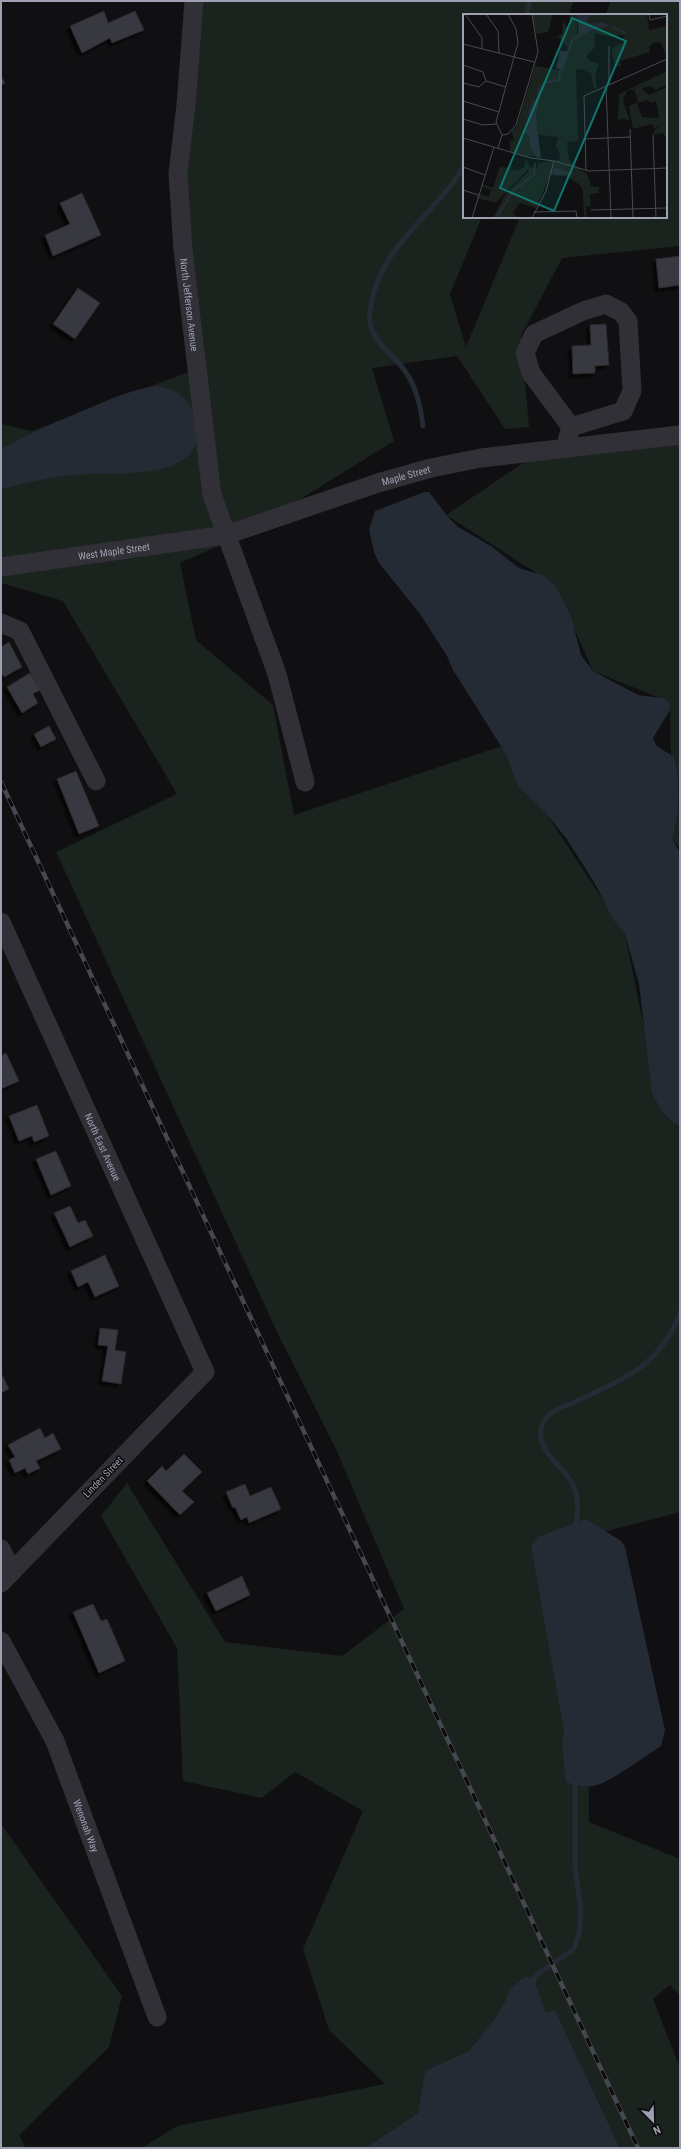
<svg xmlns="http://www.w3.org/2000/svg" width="681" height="2149" font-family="'Roboto Condensed',sans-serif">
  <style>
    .green { fill: #1b231e }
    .water { fill: #252b35 }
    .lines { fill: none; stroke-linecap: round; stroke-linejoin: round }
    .stream { stroke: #252b35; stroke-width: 5 }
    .building { fill: #39393f; stroke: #2a292d; filter: url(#shadow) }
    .minor { stroke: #303036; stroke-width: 19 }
    .rail-casing { stroke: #47474f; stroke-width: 4.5 }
    .rail { stroke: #0b0a0c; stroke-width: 3; stroke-dasharray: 9; stroke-linecap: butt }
    .labels { text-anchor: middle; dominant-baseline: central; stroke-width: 3; stroke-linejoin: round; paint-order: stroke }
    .street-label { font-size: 10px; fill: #9fa1b3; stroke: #0b0a0c }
    .inset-river { fill: none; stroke: #252b35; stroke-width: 2 }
    .inset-road { fill: none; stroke: #494952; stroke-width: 1 }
    .view { fill: #0f766e; fill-opacity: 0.15; stroke: #0f766e; stroke-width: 2 }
    .inset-edge { fill: none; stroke: #9fa1b3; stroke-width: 2 }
  </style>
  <defs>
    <filter id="shadow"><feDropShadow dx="-3.5" dy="3.5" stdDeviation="1" flood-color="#0009"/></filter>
  </defs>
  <rect width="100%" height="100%" fill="#100f11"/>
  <!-- green -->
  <g class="green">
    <polygon points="196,1 574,1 568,15 464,15 464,217 482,217 450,294 466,347 520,217 666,217 666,15 605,15 611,1 680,1 680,246 562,258 521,336 529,427 505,429 457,356 372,368 394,441 241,536 180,563 196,640 273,705 294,815 502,746 625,934 661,1110 680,1110 680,1512 588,1536 589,1822 680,1859 680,1996 670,1985 653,1999 680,2068 680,2148 620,2148 555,2010 425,2071 418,2113 365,2148 142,2148 177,2126 385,2084 329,2030 303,1949 363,1811 295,1772 262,1798 183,1781 177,1648 101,1516 127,1483 225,1642 342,1656 404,1609 336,1449 277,1332 56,852 177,794 63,601 1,583 1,424 32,431 204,366 180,151"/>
    <polygon points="680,440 680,849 672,838 670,702 593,671 555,585 446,515 532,457"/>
    <polygon points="1,1824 122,1996 109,2047 19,2135 26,2148 1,2148"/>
  </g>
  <!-- water -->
  <g class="water">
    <path d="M157,386C191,392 194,411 199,440C195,447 191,455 184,459C159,478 104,472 73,475C49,477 25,483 1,489V449C30,433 60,420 90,408C112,398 133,389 157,386Z"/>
    <path d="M424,492H429L448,517L458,527L491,546L519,568L542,575L555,585L571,616L581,655L593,671L638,695L662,698L670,702V710L653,738L656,745C661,750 667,751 673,757C681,776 679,817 672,838L680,853V1125L674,1123L661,1110L652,1093L639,984L625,934L613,919L594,882L566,838L544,811L518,786L506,754L453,670L447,656L420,614L379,563L374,552L369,530L375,511Z"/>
    <path d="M586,1519L621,1541L625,1547L665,1730L661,1746L655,1750C640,1760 609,1783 593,1786C584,1787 574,1785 566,1782L562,1743L564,1731L531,1546L538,1537Z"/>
    <polygon points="525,1977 530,1977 535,1982 546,2013 555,2010 620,2148 365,2148 418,2113 425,2071 470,2050 496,2017 506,2000 509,1990"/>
  </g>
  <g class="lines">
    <!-- stream -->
    <g class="stream">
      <polyline points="526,15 530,1"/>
      <path d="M423,426C420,402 415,381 398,362C389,353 379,345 373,332C369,325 369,314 371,305C380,246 435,215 464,166"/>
      <path d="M575,1527C579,1514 579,1495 572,1483C562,1464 532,1449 543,1423C550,1409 562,1408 575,1402C624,1378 659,1368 680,1313"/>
      <polyline points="532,1988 535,1976 574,1949 579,1934 581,1910 575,1868 575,1780"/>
    </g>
  </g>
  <!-- building -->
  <g class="building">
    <polygon points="104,11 108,23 135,11 144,30 112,43 110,38 82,53 70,26"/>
    <polygon points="1,76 5,83 1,85"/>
    <polygon points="82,193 101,235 53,256 45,235 70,224 60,203"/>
    <polygon points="680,256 680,285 659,288 656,259"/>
    <polygon points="78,288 100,303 75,339 53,324"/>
    <polygon points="606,324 609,365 595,366 595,373 573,374 572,346 591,345 590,325"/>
    <polygon points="9,642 22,667 4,677 1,672 1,647"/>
    <polygon points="30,673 40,690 33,694 38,703 22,713 7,687"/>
    <polygon points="49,726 56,739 41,747 34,734"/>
    <polygon points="76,771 99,826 79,834 57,779"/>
    <polygon points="6,1053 19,1081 1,1089 1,1056"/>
    <polygon points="37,1105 49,1136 34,1142 32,1136 19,1141 9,1116"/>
    <polygon points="56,1151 71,1186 51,1195 36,1159"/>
    <polygon points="70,1206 78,1223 85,1220 93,1236 70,1247 54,1213"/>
    <polygon points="105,1255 119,1286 95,1297 88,1282 78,1287 71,1271"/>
    <polygon points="100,1328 118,1330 115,1350 126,1352 121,1384 102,1381 108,1346 98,1345"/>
    <polygon points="1,1373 9,1389 1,1393"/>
    <polygon points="40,1428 45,1438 53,1433 61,1449 36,1461 40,1468 28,1474 25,1468 15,1473 9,1460 15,1457 8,1445"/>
    <polygon points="184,1454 202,1472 182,1491 194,1502 180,1515 147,1481 162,1466 166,1471"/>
    <polygon points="245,1484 250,1496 271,1487 281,1509 249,1523 247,1517 241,1520 235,1507 233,1508 226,1492"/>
    <polygon points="242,1576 250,1595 216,1611 207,1593"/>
    <polygon points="93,1604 101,1621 107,1619 125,1661 99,1673 73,1612"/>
  </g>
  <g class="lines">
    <!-- minor -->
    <g class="minor">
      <path id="s1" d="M194,1L186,105L178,173L183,250L212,495L277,674L305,782"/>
      <polyline points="565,448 571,427 623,411 632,391 628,321 621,312 606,304 583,311 534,334 525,353 531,373 571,427"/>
      <path id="s2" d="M1,567L226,535L378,483L431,468L481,458L680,435"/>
      <polyline points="1,623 20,631 96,781"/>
      <path id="s3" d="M1,922L205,1372L1,1583"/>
      <polyline points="1,1549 12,1572"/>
      <path id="s4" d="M1,1641L55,1741L157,2017"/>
    </g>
    <defs>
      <polyline id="rail" points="1,782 638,2148"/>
    </defs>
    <!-- rail casing -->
    <use href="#rail" class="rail-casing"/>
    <!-- rail -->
    <use href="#rail" class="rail"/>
  </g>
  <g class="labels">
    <!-- street labels -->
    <g class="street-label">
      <text stroke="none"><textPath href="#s1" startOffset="305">North Jefferson Avenue</textPath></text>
      <text stroke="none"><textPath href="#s2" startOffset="417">Maple Street</textPath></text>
      <text stroke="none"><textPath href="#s2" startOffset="114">West Maple Street</textPath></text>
      <text stroke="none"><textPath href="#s3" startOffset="247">North East Avenue</textPath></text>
      <text transform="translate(103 1477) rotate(-46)">Linden Street</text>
      <text stroke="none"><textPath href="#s4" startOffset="204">Wenonah Way</textPath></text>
    </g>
  </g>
  <!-- overview -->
  <g transform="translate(463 14)">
    <rect width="204" height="204" fill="#100f11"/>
    <path d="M69,0H90L85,18L73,20ZM107,0H114V19L129,16L139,8L127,11L124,8L128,0H184L186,16L204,12V44L198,29L191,28L186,33L187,38L157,47L158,52L152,53L148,35L161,28L160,21L148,23L131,19L132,33L123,42L127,47L136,50L132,61L134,74L131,75L128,60L119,55L113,56L115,127L104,128L106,147L124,160L128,172L136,173V179L127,180L128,192L123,193V204H121L120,177L117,171L103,162L87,161L73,194L57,189L50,198L51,201L58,204H30L42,181L65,158L66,154L33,189L14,184L15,179L26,183L28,176L18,172V170L30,174L37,152L55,157L61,153L63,145L67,153L74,155L75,149L96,146L97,140L93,132L95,123L76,121L73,102L76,87L70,85L64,100L66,108L62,119L67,124V132L73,141L64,143L47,138V127L51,125L48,118L54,112L72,52L96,56L105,33L95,23L90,24L99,20L100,6L106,17ZM204,57V71L192,76L187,72L179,74L186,81L204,73L203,124L200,119L191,121V117L198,111L191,115L189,110L170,115L166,92L175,88L171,75L164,77L160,87L167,107L160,104L155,107L156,80ZM185,86L187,89L193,87L196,104L179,103L174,89Z" fill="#1b231e" fill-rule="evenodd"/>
    <path d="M114,0H128L124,8L127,10L139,8L148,12L129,16L116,23ZM97,37H106L100,57L93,54ZM70,85L76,87L73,102L78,144L73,143L67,132V124L62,119L66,108L64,101ZM93,154L110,159L111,160L91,161L89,156Z" fill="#252b35"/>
    <path class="inset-river" d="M149,13L163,19M105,38L110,25L116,22M74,86L76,74L84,68L96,66L97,57M33,204L51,176L71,161L72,149"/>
    <path class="inset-road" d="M2,0L19,24V35M23,0L35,17L36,39M186,0L187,6L204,2M0,30L71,48M146,32V71M0,51L20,58L23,67M23,67L43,73M0,69L16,73L23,67M143,72L148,204M0,87L36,98M0,105L20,111L33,110M167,115L170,204M39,121L45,120L53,111L75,38L69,0M39,121L33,108L55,29L53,15L45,0M190,121L193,204M0,124L68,144L91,147L126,157L204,154M122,125L167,123M35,134L39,121M0,153L22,161M123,156L121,82L204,45M0,176L15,181M128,196L204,194M71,198L113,197L114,204M9,204L31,133M69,204L83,177L91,147"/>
    <path class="view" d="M109,4L163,27L91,197L37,174Z"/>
    <rect width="204" height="204" class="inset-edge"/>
  </g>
  <!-- border -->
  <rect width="681" height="2149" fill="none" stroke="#9fa1b3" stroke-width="4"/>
  <!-- north arrow -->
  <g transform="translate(653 2121) rotate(157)" stroke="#0b0a0c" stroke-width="3" paint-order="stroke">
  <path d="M0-3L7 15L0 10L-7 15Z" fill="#9fa1b3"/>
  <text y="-6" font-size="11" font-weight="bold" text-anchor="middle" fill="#9fa1b3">N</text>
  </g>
</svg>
